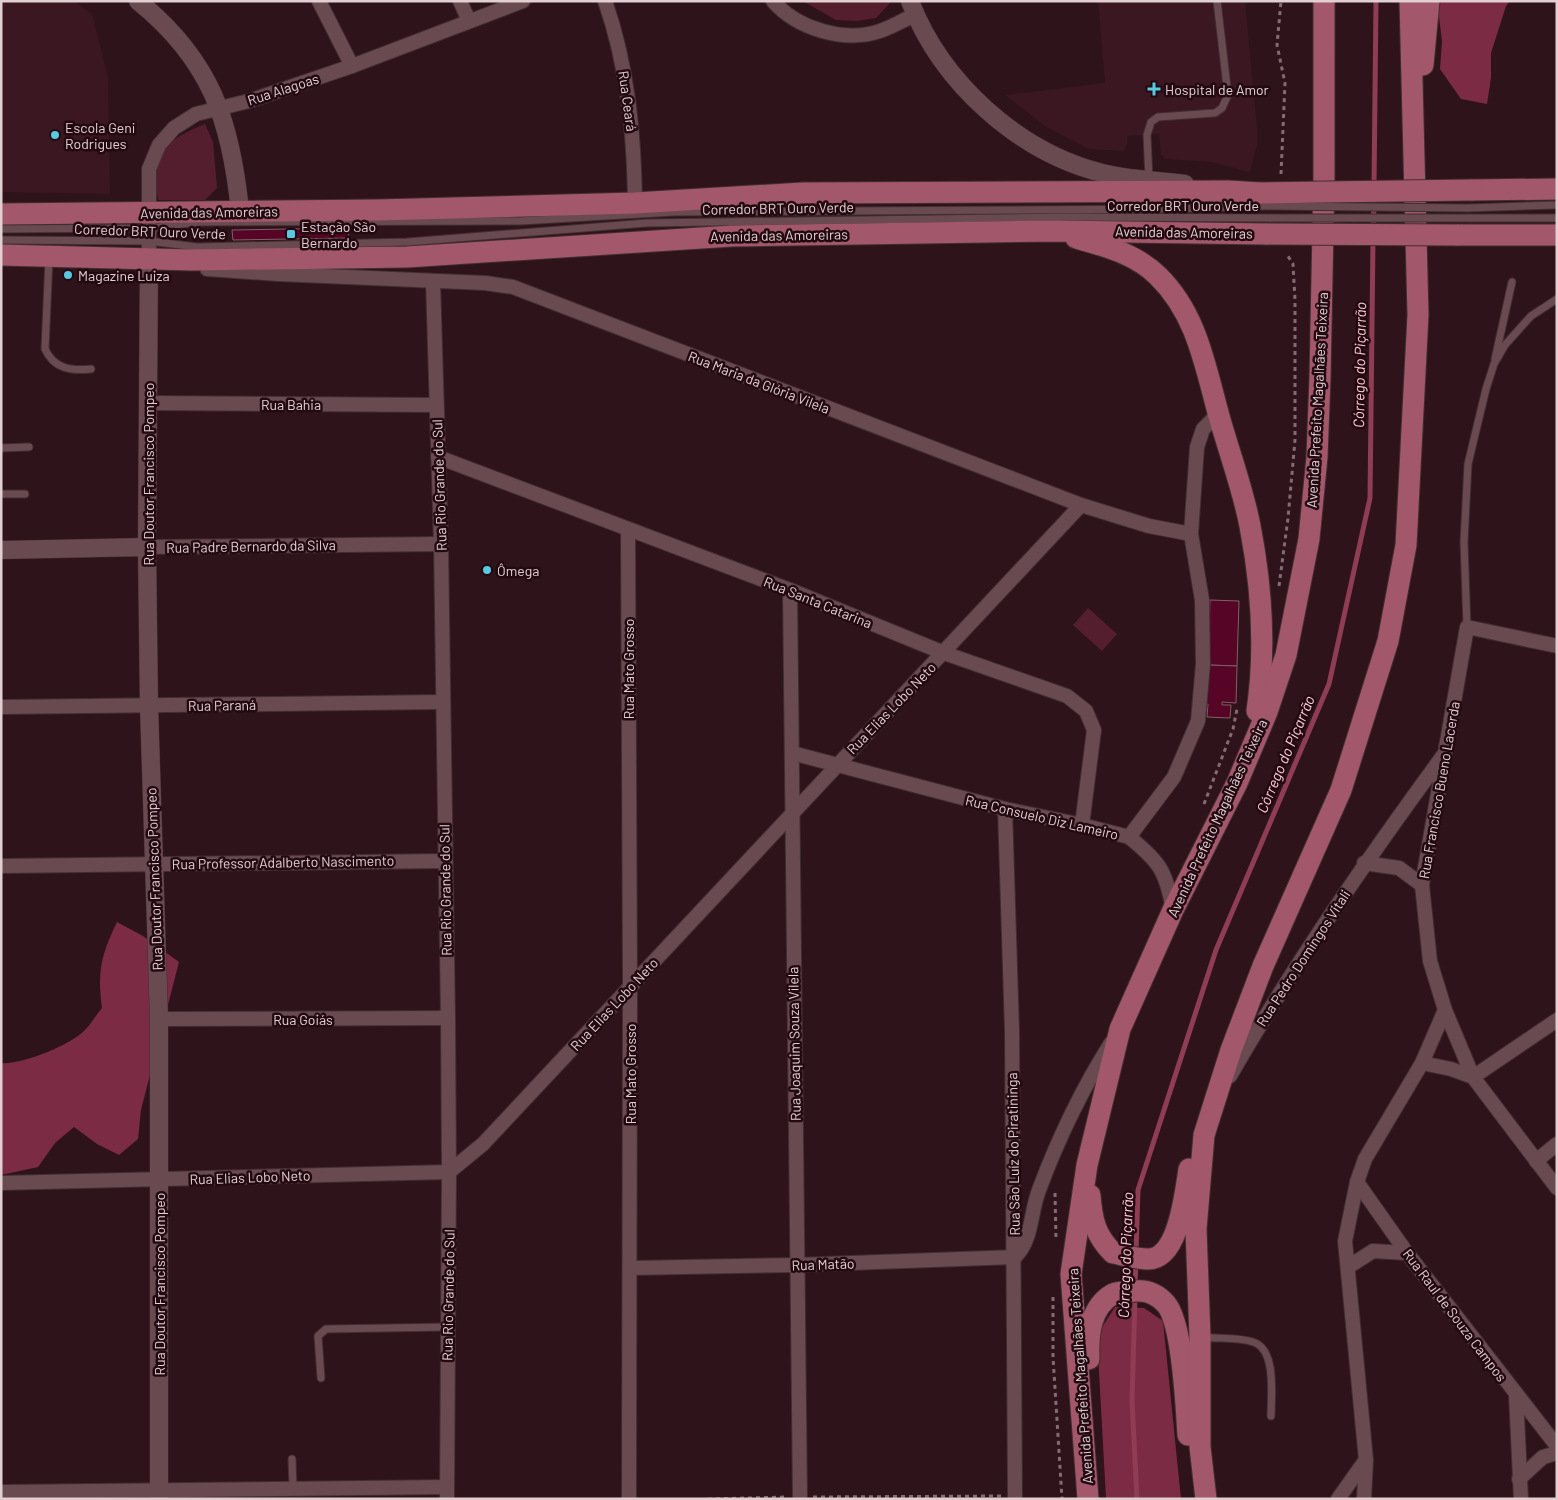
<svg xmlns="http://www.w3.org/2000/svg" width="1558" height="1500" font-family="Barlow,sans-serif">
  <style>
    .built { fill: #3a1721 }
    .green { fill: #551e2e }
    .forest { fill: #7b2b44 }
    .lines { fill: none; stroke-linecap: round; stroke-linejoin: round }
    .stream { stroke: #8f3d54; stroke-width: 5 }
    .building { fill: #560526; stroke: #815f66 }
    .service-casing { stroke: #412e32; stroke-width: 9 }
    .minor-casing { stroke: #412e32; stroke-width: 16 }
    .tertiary-casing { stroke: #412e32; stroke-width: 19 }
    .primary-casing { stroke: #412e32; stroke-width: 23 }
    .path { stroke: #846d72; stroke-width: 3; stroke-dasharray: 4 4; stroke-linecap: butt }
    .service { stroke: #6a4a51; stroke-width: 7 }
    .minor { stroke: #6a4a51; stroke-width: 14 }
    .tertiary { stroke: #6a4a51; stroke-width: 18 }
    .primary { stroke: #a3576b; stroke-width: 21 }
    .service-bridge-casing { stroke: #412e32; stroke-width: 9; stroke-linecap: butt }
    .primary-bridge-casing { stroke: #412e32; stroke-width: 23; stroke-linecap: butt }
    .service-bridge { stroke: #6a4a51; stroke-width: 7 }
    .primary-bridge { stroke: #a3576b; stroke-width: 21 }
    .poi-dot { fill: #57c9e2; stroke: #230a11; stroke-width: 2 }
    .labels { text-anchor: middle; dominant-baseline: central; stroke-width: 5; stroke-linejoin: round; paint-order: stroke }
    .street-label { font-size: 14px; fill: #e2cfd2; stroke: #230a11 }
    .poi-label { font-size: 14px; fill: #e2cfd2; stroke: #230a11; text-anchor: start }
    .water-label { font-size: 15px; font-style: italic; fill: #ffcdd7; stroke: #230a11 }
  </style>
  <rect width="100%" height="100%" fill="#2e131a"/>
  <!-- built -->
  <g class="built">
    <polygon points="1,1 74,1 92,14 108,78 110,194 1,192"/>
    <polygon points="1098,1 1245,1 1257,128 1257,145 1250,172 1211,162 1166,159 1161,155 1159,134 1127,136 1127,145 1123,151 1089,149 1048,128 1005,95 1105,83"/>
  </g>
  <!-- green -->
  <g class="green">
    <polygon points="803,1 889,1 890,3 876,18 856,21 836,20"/>
    <path d="M205,124L213,142L217,188L205,200H158C157,190 154,177 156,168C161,143 183,133 205,124Z"/>
    <polygon points="1088,608 1117,634 1102,651 1073,625"/>
  </g>
  <!-- forest -->
  <g class="forest">
    <polygon points="1437,1 1510,1 1506,6 1491,53 1491,78 1487,104 1461,99 1440,69 1442,41"/>
    <path d="M117,922L143,936L179,962L141,1110L138,1139L119,1155L97,1144L74,1127L55,1143L38,1167L1,1175V1063C21,1065 71,1045 85,1030C91,1024 96,1015 102,1008C97,972 101,955 117,922Z"/>
    <polygon points="1115,1307 1144,1308 1163,1321 1181,1499 1106,1499 1097,1335"/>
  </g>
  <g class="lines">
    <!-- stream -->
    <g class="stream">
      <polyline points="1374,186 1376,1"/>
      <polyline points="1373,231 1374,204"/>
      <polyline points="1136,1253 1138,1190 1216,950 1329,684 1370,498 1373,239"/>
      <polyline points="1135,1286 1136,1262"/>
      <polyline points="1135,1297 1132,1401 1137,1499"/>
    </g>
  </g>
  <!-- building -->
  <g class="building">
    <polygon points="348,228 349,238 233,240 232,230"/>
    <polygon points="1210,600 1239,601 1237,666 1208,665"/>
    <polygon points="1208,665 1237,666 1236,703 1222,702 1222,705 1231,705 1230,718 1207,717 1208,704 1202,704 1202,699 1207,700"/>
  </g>
  <g class="lines">
    <defs>
      <g id="service">
        <polyline points="1149,179 1147,135 1151,122 1158,117 1215,113 1222,108 1228,95 1217,1"/>
        <polyline points="1468,208 1557,205"/>
        <polyline points="1471,218 1557,218"/>
        <polyline points="1,229 149,228 200,222 521,221 674,212 1162,209 1262,206"/>
        <polyline points="1,240 149,241 197,247 407,242 647,223 1072,217 1272,218"/>
        <path d="M49,259L45,349C54,369 71,371 91,369"/>
        <polyline points="1495,359 1512,282"/>
        <polyline points="1,448 29,447"/>
        <polyline points="1,494 25,494"/>
        <polyline points="1467,627 1464,542 1468,464 1486,389 1494,364 1505,345 1531,316 1557,299"/>
        <path d="M1203,1337C1219,1339 1238,1337 1253,1342C1277,1349 1271,1397 1271,1416"/>
        <polyline points="321,1378 318,1336 326,1329 448,1327"/>
        <polyline points="292,1459 293,1489"/>
      </g>
      <g id="minor">
        <polyline points="319,1 352,66"/>
        <polyline points="460,1 469,21"/>
        <path d="M605,1C628,67 634,134 635,203"/>
        <path d="M773,1C797,29 845,43 880,31C892,27 903,20 915,15"/>
        <polyline points="149,258 149,169 159,145 174,128 196,114 249,101 352,66 523,1"/>
        <polyline points="207,269 278,274 485,283 513,287 1081,505 1149,526 1191,534"/>
        <polyline points="433,281 441,544 448,1018 449,1172 447,1499"/>
        <polyline points="147,403 436,405"/>
        <polyline points="438,457 790,590 944,653 1067,696 1086,711 1094,730 1082,825"/>
        <polyline points="628,529 630,986 629,1499"/>
        <polyline points="147,547 441,544"/>
        <polyline points="790,590 800,1499"/>
        <polyline points="1557,646 1467,627 1422,885 1430,961 1445,1010 1473,1077 1557,1188"/>
        <polyline points="1,707 442,702"/>
        <polyline points="792,753 1005,809 1082,825 1129,837 1174,777 1198,721 1203,664 1202,600 1191,534 1197,447 1203,429 1219,413"/>
        <polyline points="1005,809 1012,1031 1015,1499"/>
        <path d="M1129,837C1160,862 1166,871 1173,910"/>
        <polyline points="1364,863 1399,868 1422,885"/>
        <polyline points="1,866 444,861"/>
        <polyline points="159,1019 448,1018"/>
        <polyline points="1422,1063 1451,1069 1473,1077 1557,1020"/>
        <path d="M1230,1076C1295,963 1368,858 1445,753"/>
        <polyline points="1536,1161 1557,1144"/>
        <polyline points="1357,1182 1407,1253 1557,1446"/>
        <polyline points="1,1183 449,1172 483,1144 1081,505"/>
        <path d="M1015,1257C1033,1239 1030,1213 1039,1190C1058,1139 1082,1089 1111,1043"/>
        <polyline points="1348,1267 1373,1251 1407,1253"/>
        <polyline points="630,1268 796,1265 1015,1257"/>
        <polyline points="1516,1395 1521,1499"/>
        <polyline points="1519,1479 1543,1457 1557,1453"/>
        <polyline points="1,1492 446,1487"/>
        <polyline points="1338,1499 1365,1461"/>
        <polyline points="1364,1499 1366,1460 1345,1241 1357,1182 1365,1159 1422,1063 1445,1010"/>
      </g>
      <g id="tertiary">
        <path d="M138,1C211,60 231,121 240,211"/>
        <path d="M910,1C941,82 1018,152 1102,173C1129,180 1158,180 1185,184"/>
        <polyline points="149,258 147,547 149,706 159,1019 159,1499"/>
        <polyline points="1,550 147,547"/>
      </g>
      <g id="primary">
        <polyline points="1423,65 1429,1"/>
        <polyline points="1471,190 1557,189"/>
        <polyline points="1,214 378,210 635,203 803,193 1228,191 1261,193"/>
        <polyline points="1457,235 1557,235"/>
        <path d="M1076,238C1105,246 1136,254 1158,276C1197,314 1205,366 1219,416C1229,452 1243,489 1250,526C1262,588 1266,649 1257,711"/>
        <polyline points="1,255 191,260 407,257 732,236 1054,231 1267,234"/>
        <path d="M1090,1195C1092,1220 1095,1235 1113,1253C1124,1255 1137,1259 1148,1259C1179,1259 1185,1193 1189,1169"/>
        <path d="M1089,1359C1088,1335 1090,1307 1113,1294C1119,1291 1129,1292 1136,1291C1148,1290 1158,1295 1166,1304C1183,1324 1186,1407 1188,1435"/>
        <polyline points="1088,1499 1071,1274 1087,1165 1120,1029 1173,910 1237,783 1267,712 1286,655 1309,539 1317,457 1320,377 1324,177 1324,1"/>
        <polyline points="1206,1499 1200,1447 1200,1337 1196,1229 1204,1135 1231,1050 1263,966 1341,790 1388,641 1406,545 1418,315 1410,1"/>
      </g>
    </defs>
    <!-- service casing -->
    <use href="#service" class="service-casing"/>
    <!-- minor casing -->
    <use href="#minor" class="minor-casing"/>
    <!-- tertiary casing -->
    <use href="#tertiary" class="tertiary-casing"/>
    <!-- primary casing -->
    <use href="#primary" class="primary-casing"/>
    <!-- path -->
    <g class="path">
      <polyline points="1281,174 1285,83 1277,45 1281,1"/>
      <polyline points="1279,586 1288,518 1295,440 1295,300 1293,264 1286,253"/>
      <polyline points="1204,804 1233,729 1237,709"/>
      <polyline points="1055,1193 1056,1239"/>
      <polyline points="1053,1297 1053,1357 1062,1499"/>
      <polyline points="813,1497 1002,1496"/>
      <polyline points="708,1499 787,1497"/>
    </g>
    <!-- service -->
    <use href="#service" class="service"/>
    <!-- minor -->
    <use href="#minor" class="minor"/>
    <!-- tertiary -->
    <use href="#tertiary" class="tertiary"/>
    <!-- primary -->
    <use href="#primary" class="primary"/>
    <defs>
      <g id="service-bridge">
        <polyline points="1262,206 1468,208"/>
        <polyline points="1272,218 1471,218"/>
      </g>
      <g id="primary-bridge">
        <polyline points="1261,193 1471,190"/>
        <polyline points="1267,234 1457,235"/>
      </g>
    </defs>
    <!-- service-bridge casing -->
    <use href="#service-bridge" class="service-bridge-casing"/>
    <!-- primary-bridge casing -->
    <use href="#primary-bridge" class="primary-bridge-casing"/>
    <!-- service-bridge -->
    <use href="#service-bridge" class="service-bridge"/>
    <!-- primary-bridge -->
    <use href="#primary-bridge" class="primary-bridge"/>
  </g>
  <!-- markers -->
  <g class="poi-dot">
    <path d="M1151.5 81.5h5v5h5v5h-5v5h-5v-5h-5v-5h5z"/>
    <circle cx="55" cy="135" r="5"/>
    <rect x="286" y="229" width="10" height="10" rx="2.5"/>
    <circle cx="68" cy="275" r="5"/>
    <circle cx="487" cy="570" r="5"/>
  </g>
  <g class="labels">
    <!-- street labels -->
    <g class="street-label">
      <text transform="translate(283 89) rotate(-18)">Rua Alagoas</text>
      <text transform="translate(628 101) rotate(82)">Rua Ceará</text>
      <text x="1183" y="205">Corredor BRT Ouro Verde</text>
      <text transform="translate(778 208) rotate(-1)">Corredor BRT Ouro Verde</text>
      <text transform="translate(209 212) rotate(-1)">Avenida das Amoreiras</text>
      <text transform="translate(150 231) rotate(2)">Corredor BRT Ouro Verde</text>
      <text transform="translate(1184 232) rotate(1)">Avenida das Amoreiras</text>
      <text transform="translate(779 235) rotate(-1)">Avenida das Amoreiras</text>
      <text transform="translate(759 382) rotate(21)">Rua Maria da Glória Vilela</text>
      <text transform="translate(1317 400) rotate(-87)">Avenida Prefeito Magalhães Teixeira</text>
      <text x="291" y="404">Rua Bahia</text>
      <text transform="translate(148 474) rotate(-90)">Rua Doutor Francisco Pompeo</text>
      <text transform="translate(439 485) rotate(-92)">Rua Rio Grande do Sul</text>
      <text transform="translate(251 546) rotate(-1)">Rua Padre Bernardo da Silva</text>
      <text transform="translate(818 602) rotate(22)">Rua Santa Catarina</text>
      <text transform="translate(628 669) rotate(-90)">Rua Mato Grosso</text>
      <text transform="translate(222 705) rotate(-1)">Rua Paraná</text>
      <text transform="translate(891 708) rotate(-46)">Rua Elias Lobo Neto</text>
      <text transform="translate(1439 790) rotate(-80)">Rua Francisco Bueno Lacerda</text>
      <text transform="translate(1042 817) rotate(13)">Rua Consuelo Diz Lameiro</text>
      <text transform="translate(1217 818) rotate(-65)">Avenida Prefeito Magalhães Teixeira</text>
      <text transform="translate(283 862) rotate(-1)">Rua Professor Adalberto Nascimento</text>
      <text transform="translate(154 879) rotate(-92)">Rua Doutor Francisco Pompeo</text>
      <text transform="translate(445 890) rotate(-91)">Rua Rio Grande do Sul</text>
      <text transform="translate(1303 958) rotate(-57)">Rua Pedro Domingos Vitali</text>
      <text transform="translate(614 1004) rotate(-47)">Rua Elias Lobo Neto</text>
      <text x="303" y="1019">Rua Goiás</text>
      <text transform="translate(794 1044) rotate(-91)">Rua Joaquim Souza Vilela</text>
      <text transform="translate(630 1074) rotate(-90)">Rua Mato Grosso</text>
      <text transform="translate(1013 1154) rotate(-91)">Rua São Luíz do Piratininga</text>
      <text transform="translate(250 1177) rotate(-2)">Rua Elias Lobo Neto</text>
      <text transform="translate(823 1264) rotate(-2)">Rua Matão</text>
      <text transform="translate(159 1284) rotate(-90)">Rua Doutor Francisco Pompeo</text>
      <text transform="translate(448 1295) rotate(-89)">Rua Rio Grande do Sul</text>
      <text transform="translate(1455 1315) rotate(53)">Rua Raul de Souza Campos</text>
      <text transform="translate(1080 1376) rotate(-94)">Avenida Prefeito Magalhães Teixeira</text>
    </g>
    <!-- poi labels -->
    <g class="poi-label">
      <text x="1165" y="89">Hospital de Amor</text>
      <text x="65" y="127">Escola Geni<tspan x="65" dy="16">Rodrigues</tspan></text>
      <text x="301" y="226">Estação São<tspan x="301" dy="16">Bernardo</tspan></text>
      <text x="78" y="275">Magazine Luiza</text>
      <text x="497" y="570">Ômega</text>
    </g>
    <!-- water labels -->
    <g class="water-label">
      <text transform="translate(1359 365) rotate(-89)">Córrego do Piçarrão</text>
      <text transform="translate(1285 754) rotate(-67)">Córrego do Piçarrão</text>
      <text transform="translate(1125 1255) rotate(-88)">Córrego do Piçarrão</text>
    </g>
  </g>
  <!-- border -->
  <rect width="1558" height="1500" fill="none" stroke="#e2cfd2" stroke-width="5"/>
</svg>
